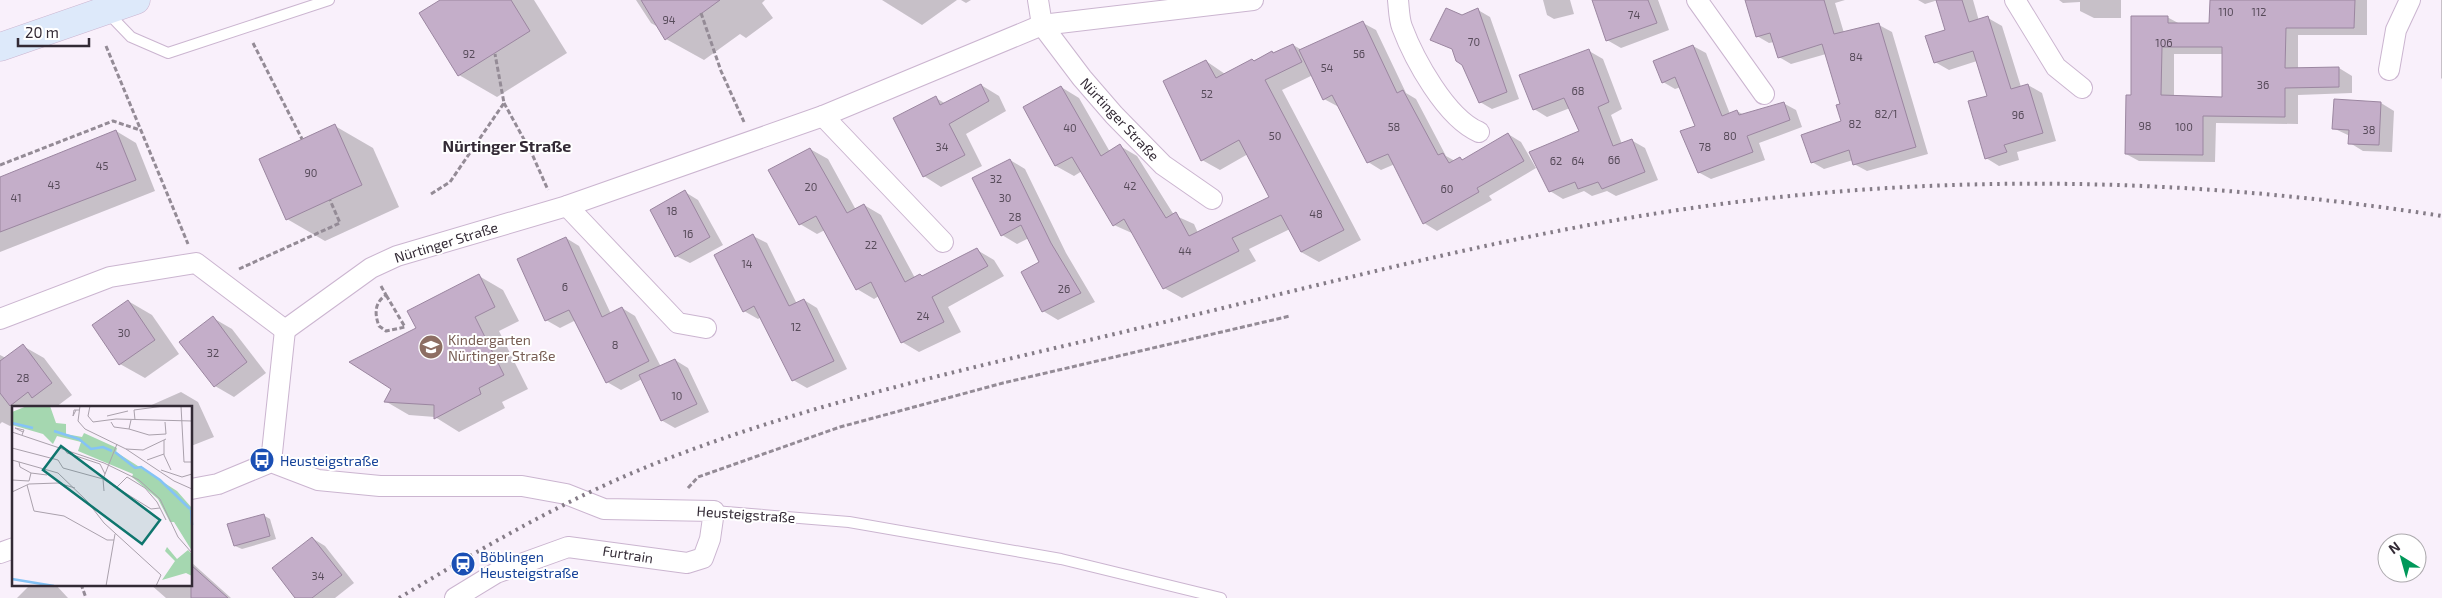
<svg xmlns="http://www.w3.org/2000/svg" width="2442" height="598" font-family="'Exo 2',sans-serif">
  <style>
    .shadow { fill: #0003; fill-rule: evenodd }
    .building { fill: #c4aec9; stroke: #9b86a0; fill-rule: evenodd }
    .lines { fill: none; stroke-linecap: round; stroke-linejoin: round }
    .lane-casing { stroke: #cbb5d0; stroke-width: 12 }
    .street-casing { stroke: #cbb5d0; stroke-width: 22 }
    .secondary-casing { stroke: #cbb5d0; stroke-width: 29 }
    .path { stroke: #948b96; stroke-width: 3; stroke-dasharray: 5 2.5; stroke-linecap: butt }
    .lane { stroke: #fff; stroke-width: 10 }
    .street { stroke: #fff; stroke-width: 20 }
    .secondary { stroke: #dde9fa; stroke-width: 28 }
    .rail { stroke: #857c87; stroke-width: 4; stroke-dasharray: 2.5 5; stroke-linecap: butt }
    .labels { text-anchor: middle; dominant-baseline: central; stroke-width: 4; stroke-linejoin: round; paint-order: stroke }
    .number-label { font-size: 11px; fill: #574b5a }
    .street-label { font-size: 14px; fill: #332a35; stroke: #fff }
    .education-label { font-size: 14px; fill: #785e54; stroke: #fff; text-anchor: start }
    .transit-label { font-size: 14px; fill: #164399; stroke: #fff; text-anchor: start }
    .quarter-label { font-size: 16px; font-weight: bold; fill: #332a35; stroke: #fff }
    .inset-river { fill: none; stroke: #84c3f6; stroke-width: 2.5 }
    .inset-road { fill: none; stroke: #aaa1ac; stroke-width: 1 }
    .view { fill: #0f766e; fill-opacity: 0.15; stroke: #0f766e; stroke-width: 2.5 }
    .inset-edge { fill: none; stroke: #332a35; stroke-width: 2.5 }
  </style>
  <rect width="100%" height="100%" fill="#f9f0fb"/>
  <!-- shadow -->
  <g class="shadow">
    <polygon points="442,0 534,0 567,53 497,97 459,75"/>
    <polygon points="636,0 765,0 762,3 773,18 746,38 740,34 704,60 666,39 658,27 651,23"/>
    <polygon points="882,0 957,0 922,25"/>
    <polygon points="961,0 971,0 966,3"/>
    <polygon points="1543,0 1570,0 1574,14 1554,19 1547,15"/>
    <polygon points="1597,0 1658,0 1669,30 1621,48 1607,40"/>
    <polygon points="1746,0 1845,0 1835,3 1844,33 1879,25 1892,32 1928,154 1867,171 1854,164 1853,160 1824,169 1812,162 1843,122 1841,105 1826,54 1791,64 1779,57 1774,42 1769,43 1757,36"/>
    <polygon points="1918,0 1973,0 1979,21 1988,18 2002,26 2021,87 2028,85 2042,93 2056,141 2017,152 2019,160 1999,166 1986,158 1988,97 1977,61 1949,70 1935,62 1947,31 1938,0 1925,4"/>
    <polygon points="2059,0 2121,0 2121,18 2094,18 2080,11 2080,2 2063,3"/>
    <path d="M2212,0H2367V35H2298V69L2339,68L2352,76V93L2298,95V124L2216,123L2215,162L2139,161L2126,154L2132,96L2167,17L2180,24H2210ZM2174,54H2224L2223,99L2174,97Z"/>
    <polygon points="2441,0 2442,0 2442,79 2441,78"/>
    <polygon points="1478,10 1490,17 1519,99 1492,109 1480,102 1463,64 1454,50 1432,39 1462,16"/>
    <polygon points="1363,23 1376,30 1406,93 1416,99 1446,156 1455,161 1460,158 1463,160 1508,134 1521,142 1536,168 1489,196 1492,200 1437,231 1424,223 1395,164 1381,170 1368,162 1339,105 1337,106 1324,99 1313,75 1282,90 1361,240 1319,262 1301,252 1290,229 1249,249 1256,261 1182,298 1164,288 1134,234 1114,225 1082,171 1074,176 1056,166 1025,107 1061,87 1079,98 1110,152 1120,146 1137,156 1174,215 1194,224 1198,233 1270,198 1248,154 1220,170 1202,160 1206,61 1225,74 1272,52 1274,54 1293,45 1302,50"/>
    <polygon points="1693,46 1706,53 1730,114 1737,111 1744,115 1783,103 1796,110 1802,127 1759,143 1765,160 1711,179 1698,172 1697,126 1681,87 1675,89 1663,82"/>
    <polygon points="1589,51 1603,59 1622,109 1611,115 1622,144 1631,140 1645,148 1658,180 1616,196 1607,191 1592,196 1584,191 1563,199 1550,191 1580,132 1570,108 1547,117 1534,109"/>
    <polygon points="981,85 999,96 1006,111 966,134 982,166 941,187 924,176 936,98 946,104"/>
    <polygon points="2381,103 2394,111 2392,152 2363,151 2350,143 2350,136 2333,128"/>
    <polygon points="335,126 373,148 399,207 325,241 287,219"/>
    <polygon points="116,131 136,143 155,191 0,252 0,179"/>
    <polygon points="810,149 828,159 856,210 864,205 881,215 915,278 923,277 977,250 994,260 1004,276 948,307 961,332 919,352 902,342 879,296 874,299 857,289 825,230 817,234 800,224"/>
    <polygon points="1010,160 1025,169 1066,253 1095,302 1058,320 1043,311 1041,263 1029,238 1017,244 1002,235"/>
    <polygon points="685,192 698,200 723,245 690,263 676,256"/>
    <polygon points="753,236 767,243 797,304 804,300 817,308 847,369 807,388 793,380 761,317 758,319 744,311"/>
    <polygon points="566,238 579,246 611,314 622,308 635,316 661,367 675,360 688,368 709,412 675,428 661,420 642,379 621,390 607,382 576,320 560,328 546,320"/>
    <polygon points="479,276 503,290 519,321 499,331 528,389 502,402 505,408 459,432 435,417 409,415 385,401 418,329"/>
    <polygon points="128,301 152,315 179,354 145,378 120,364"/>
    <polygon points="213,318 232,329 266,373 234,397 215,386"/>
    <polygon points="23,346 44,358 72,395 56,407 47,405 14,407 14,423 10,426 2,422 0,424 0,355 6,358"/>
    <polygon points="181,392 198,402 214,437 191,446 191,407 147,407"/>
    <polygon points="263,515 270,519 276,539 242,549 235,546"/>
    <polygon points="312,538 325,546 354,583 335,598 297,598"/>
    <polygon points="191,562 231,598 166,598 150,584 191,584"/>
    <polygon points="31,584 55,584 68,598 17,598"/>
  </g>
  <!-- building -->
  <g class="building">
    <polygon points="440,0 511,0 530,31 458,76 419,13"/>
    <polygon points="641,0 720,0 665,40"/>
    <polygon points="1592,0 1648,0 1657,23 1606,41"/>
    <polygon points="1745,0 1824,0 1834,34 1879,23 1916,147 1853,165 1849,150 1811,163 1801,135 1841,121 1836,105 1840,104 1822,44 1778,58 1770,33 1756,37"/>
    <polygon points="1936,0 1962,0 1969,22 1988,16 2011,89 2028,84 2043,133 2004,145 2007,152 1985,159 1968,101 1987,96 1973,51 1934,63 1925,36 1945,30"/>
    <path d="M2210,0H2355L2354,28H2286L2285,68L2339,67V87L2285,88V117L2203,116V155L2125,154L2126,95H2131V16H2168V23H2209ZM2162,47H2222V97L2161,95Z"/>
    <polygon points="1446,8 1462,15 1478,8 1507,92 1479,103 1462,65 1456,61 1452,49 1430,40"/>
    <polygon points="1363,21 1397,93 1403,90 1438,155 1443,153 1449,163 1460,157 1462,160 1508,133 1524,161 1477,188 1479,192 1423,224 1388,154 1367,163 1332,95 1323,100 1299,50"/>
    <polygon points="1293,44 1302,62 1265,80 1344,230 1301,252 1281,215 1232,238 1239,251 1163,289 1124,219 1113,226 1072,157 1055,166 1023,107 1061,86 1101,156 1120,144 1166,218 1176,212 1189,236 1269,197 1239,140 1201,161 1163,81 1206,60 1216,78 1252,59 1254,61 1272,51 1273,53"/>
    <polygon points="1693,45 1722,116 1737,110 1739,115 1784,102 1790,120 1747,136 1753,152 1698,173 1680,131 1695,126 1675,77 1662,83 1653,61"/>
    <polygon points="1589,49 1609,102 1598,107 1613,146 1632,139 1645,172 1602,189 1598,182 1578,189 1575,182 1549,192 1529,152 1579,131 1564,98 1533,110 1519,75"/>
    <polygon points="981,84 989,101 949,124 965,155 923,177 893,118 936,96 940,105"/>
    <polygon points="2334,99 2381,102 2379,145 2348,144 2349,130 2332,129"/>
    <polygon points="335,124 362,185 286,220 259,159"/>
    <polygon points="116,130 136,180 0,232 0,177"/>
    <polygon points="810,148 847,213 864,204 905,282 920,274 922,276 977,248 988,266 932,297 944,322 901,343 871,282 856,290 816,216 799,225 768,170"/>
    <polygon points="1010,159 1051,243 1081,293 1042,312 1021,272 1039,262 1021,225 1001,236 972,178"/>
    <polygon points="685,190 710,237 675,257 650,210"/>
    <polygon points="753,234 789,306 804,299 834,361 792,381 754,306 743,312 714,255"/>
    <polygon points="566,237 602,317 622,307 649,361 606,383 569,310 545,321 517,259"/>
    <polygon points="479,274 495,307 475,317 504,375 479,388 481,394 434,419 434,405 384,402 391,389 349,362 416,328 407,311"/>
    <polygon points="128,300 155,340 119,365 92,325"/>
    <polygon points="213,316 247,362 214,387 179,342"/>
    <polygon points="23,344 52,383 32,398 28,392 10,406 0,393 0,361"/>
    <polygon points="675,359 697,404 661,421 639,375"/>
    <polygon points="264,514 270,536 234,546 227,524"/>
    <polygon points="312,537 342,575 312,598 295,598 272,568"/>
    <polygon points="191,565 228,598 191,598"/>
  </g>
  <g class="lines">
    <defs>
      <g id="lane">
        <polyline points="107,12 131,37 168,53 329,0"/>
        <polyline points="714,511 849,522 1061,559 1221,598"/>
      </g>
      <g id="street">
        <polyline points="1038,0 1042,25 1082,78 1114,115 1163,165 1212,199"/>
        <path d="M1398,0C1399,9 1399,19 1402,27C1414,59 1446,118 1479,132"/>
        <polyline points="1697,0 1764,94"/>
        <polyline points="2015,0 2056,67 2082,88"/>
        <polyline points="2389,70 2396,30 2410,0"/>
        <polyline points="823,116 943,242"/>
        <polyline points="567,206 678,323 706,328"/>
        <polyline points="0,319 110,277 196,263 285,330"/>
        <polyline points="285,330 371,268 397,256 567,206 823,116 1042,25 1253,0"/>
        <polyline points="271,462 285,330"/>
        <polyline points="191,489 218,484 271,462 318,480 380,486 522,486 566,494 604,509 714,511 710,539 703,558 687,563 568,547 496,573 455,598"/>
        <polyline points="0,553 14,548"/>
      </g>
      <polyline id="secondary" points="0,47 136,0"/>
    </defs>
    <!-- lane casing -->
    <use href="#lane" class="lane-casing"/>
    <!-- street casing -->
    <use href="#street" class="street-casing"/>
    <!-- secondary casing -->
    <use href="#secondary" class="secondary-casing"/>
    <!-- path -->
    <g class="path">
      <polyline points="701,13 721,71 744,122"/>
      <polyline points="253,43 302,139"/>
      <polyline points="106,46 188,244"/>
      <polyline points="504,103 532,154 548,190"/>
      <polyline points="0,165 113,121 140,130"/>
      <polyline points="431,194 450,182 504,103 495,54"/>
      <polyline points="239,269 340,223 330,200"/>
      <path d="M381,286L386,295C375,302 374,313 379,326L386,331L405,327L386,295"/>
      <polyline points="688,488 698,477 840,427 1003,383 1290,316"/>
      <polyline points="81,584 86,598"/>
    </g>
    <!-- lane -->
    <use href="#lane" class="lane"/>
    <!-- street -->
    <use href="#street" class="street"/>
    <!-- secondary -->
    <use href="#secondary" class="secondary"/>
    <!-- rail -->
    <path class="rail" d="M399,598C487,545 576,493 672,457C834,395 1005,361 1173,320C1345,279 1517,233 1692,208C1940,172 2194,177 2442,216"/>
  </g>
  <!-- icons -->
  <defs>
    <symbol id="school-disc" viewBox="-11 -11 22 22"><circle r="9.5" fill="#8d6e63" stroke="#fff"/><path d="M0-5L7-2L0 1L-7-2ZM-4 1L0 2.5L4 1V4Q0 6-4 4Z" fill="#fff"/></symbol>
    <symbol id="bus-disc" viewBox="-11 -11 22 22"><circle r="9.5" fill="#1a4fb4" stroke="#fff"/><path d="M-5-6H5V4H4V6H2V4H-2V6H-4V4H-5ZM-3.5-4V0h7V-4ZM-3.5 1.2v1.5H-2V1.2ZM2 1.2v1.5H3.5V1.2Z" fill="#fff"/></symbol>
    <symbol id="station-disc" viewBox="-11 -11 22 22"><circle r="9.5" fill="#1a4fb4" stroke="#fff"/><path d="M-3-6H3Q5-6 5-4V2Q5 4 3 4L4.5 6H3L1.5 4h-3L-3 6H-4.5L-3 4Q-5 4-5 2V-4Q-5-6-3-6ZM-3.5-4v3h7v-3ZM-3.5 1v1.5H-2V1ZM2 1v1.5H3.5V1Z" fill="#fff"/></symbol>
  </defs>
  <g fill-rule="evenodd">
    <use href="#school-disc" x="417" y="333" width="28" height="28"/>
    <use href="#bus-disc" x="248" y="446" width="28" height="28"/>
    <use href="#station-disc" x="449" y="550" width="28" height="28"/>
  </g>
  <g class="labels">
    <!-- number labels -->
    <g class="number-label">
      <text x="2226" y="11">110</text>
      <text x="2259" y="11">112</text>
      <text x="1634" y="14">74</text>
      <text x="669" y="19">94</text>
      <text x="1474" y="41">70</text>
      <text x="2164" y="42">106</text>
      <text x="469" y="53">92</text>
      <text x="1359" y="53">56</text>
      <text x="1856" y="56">84</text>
      <text x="1327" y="67">54</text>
      <text x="2263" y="84">36</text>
      <text x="1578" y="90">68</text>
      <text x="1207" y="93">52</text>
      <text x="1886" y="113">82/1</text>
      <text x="2018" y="114">96</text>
      <text x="1855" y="123">82</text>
      <text x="2145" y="125">98</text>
      <text x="1394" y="126">58</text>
      <text x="2184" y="126">100</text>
      <text x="1070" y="127">40</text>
      <text x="2369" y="129">38</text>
      <text x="1275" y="135">50</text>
      <text x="1730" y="135">80</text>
      <text x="942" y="146">34</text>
      <text x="1705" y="146">78</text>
      <text x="1614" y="159">66</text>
      <text x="1556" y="160">62</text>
      <text x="1578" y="160">64</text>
      <text x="102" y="165">45</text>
      <text x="311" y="172">90</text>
      <text x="996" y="178">32</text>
      <text x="54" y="184">43</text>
      <text x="1130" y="185">42</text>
      <text x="811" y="186">20</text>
      <text x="1447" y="188">60</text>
      <text x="16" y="197">41</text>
      <text x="1005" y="197">30</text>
      <text x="672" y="210">18</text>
      <text x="1316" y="213">48</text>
      <text x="1015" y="216">28</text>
      <text x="688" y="233">16</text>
      <text x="871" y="244">22</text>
      <text x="1185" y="250">44</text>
      <text x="747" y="263">14</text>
      <text x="565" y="286">6</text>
      <text x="1064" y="288">26</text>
      <text x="923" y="315">24</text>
      <text x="796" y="326">12</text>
      <text x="124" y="332">30</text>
      <text x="615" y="344">8</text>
      <text x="213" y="352">32</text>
      <text x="23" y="377">28</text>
      <text x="677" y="395">10</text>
      <text x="318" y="575">34</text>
    </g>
    <!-- street labels -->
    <g class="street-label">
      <text transform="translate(1120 119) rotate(47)">Nürtinger Straße</text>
      <text transform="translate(446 242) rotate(-17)">Nürtinger Straße</text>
      <text transform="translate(746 514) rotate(4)">Heusteigstraße</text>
      <text transform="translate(628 554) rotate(9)">Furtrain</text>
    </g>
    <!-- education labels -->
    <g class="education-label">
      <text x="448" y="339">Kindergarten<tspan x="448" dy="16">Nürtinger Straße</tspan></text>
    </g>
    <!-- transit labels -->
    <g class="transit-label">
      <text x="280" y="460">Heusteigstraße</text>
      <text x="480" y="556">Böblingen<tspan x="480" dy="16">Heusteigstraße</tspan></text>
    </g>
    <!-- quarter labels -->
    <g class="quarter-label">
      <text x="507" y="145">Nürtinger Straße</text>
    </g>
  </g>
  <!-- overview -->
  <g transform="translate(12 406)">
    <rect width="180" height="180" fill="#f9f0fb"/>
    <path d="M15,0H38L44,17L54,18V28L70,31L72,27L105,42L104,46L165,85L180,102V145L162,116H158L146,93L120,71L121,68L66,45L69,36L45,30L41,38L31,28L0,19V6ZM155,141L165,153L176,144L180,148V170L174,167L150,174L163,155L153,145Z" fill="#a5d7b0"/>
    <path class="inset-river" d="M0,17L21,22M42,25L67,33L79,43L91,41L100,45M103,46L123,62L129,61L148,74L178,103M179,104L180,119M0,173L42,180"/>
    <path class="inset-road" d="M68,0L66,15L73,23L114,43L162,75L180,83M78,0L76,10L81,16L104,13L180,15M169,0L172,56H180M64,4L61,10L62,4H67M95,10L116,5M119,14L117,23L137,29L154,28L153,16M123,14L122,4L152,0M99,16L102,21L117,23M0,26L92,57L127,74L148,93L166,131L180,147M10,29L12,24L3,22L11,26M152,34V49L159,64M0,42L46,54L51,62M114,43L131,44L154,33M53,44L55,47L88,58L93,68M0,54L46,67L75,95L92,117L149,169L144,180M135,54L152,48M7,56L8,61L19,67L35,69M51,62L91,73L139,103L148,102M149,64L170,71L180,68M0,74L17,75L19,67M15,79L22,105L52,110L95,134H102M105,81L115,71L133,82L145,96L154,114M92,85L91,73L105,38M0,86L17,78L46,77L63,82M94,180L103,128"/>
    <path class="view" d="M49,40L148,114L130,138L31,64Z"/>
    <rect width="180" height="180" class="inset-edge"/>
  </g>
  <!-- north arrow -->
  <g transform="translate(2402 558) rotate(323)"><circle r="24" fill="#ffffff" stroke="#adaaae"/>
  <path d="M0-4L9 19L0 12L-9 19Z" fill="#00985a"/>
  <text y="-8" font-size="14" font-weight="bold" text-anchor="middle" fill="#332a35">N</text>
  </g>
  <!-- scale -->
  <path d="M18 38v8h71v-8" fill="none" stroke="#332a35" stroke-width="2.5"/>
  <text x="25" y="38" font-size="15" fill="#332a35" stroke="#ffffff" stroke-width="4" paint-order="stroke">20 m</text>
</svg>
